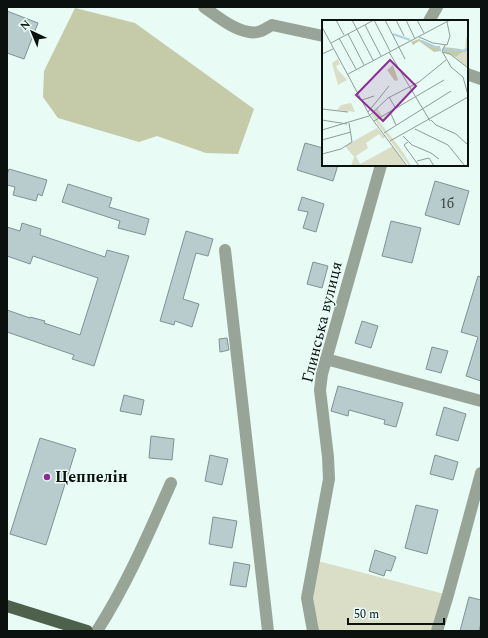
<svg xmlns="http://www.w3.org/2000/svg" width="488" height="638" font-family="Spectral,serif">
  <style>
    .green { fill: #dadec6 }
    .forest { fill: #c5caa8 }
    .building { fill: #b8cbcd; stroke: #809294 }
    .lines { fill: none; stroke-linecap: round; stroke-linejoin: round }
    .minor { stroke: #99a498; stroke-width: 12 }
    .major { stroke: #4e614d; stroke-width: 12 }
    .poi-dot { fill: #8e2d96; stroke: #e8fbf4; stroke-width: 1.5 }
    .labels { text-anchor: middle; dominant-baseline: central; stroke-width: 3; stroke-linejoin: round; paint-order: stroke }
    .number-label { font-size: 14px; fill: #36403e }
    .street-label { font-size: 16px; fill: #0a110f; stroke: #e8fbf4 }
    .poi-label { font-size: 16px; font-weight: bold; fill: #0a110f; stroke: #e8fbf4; text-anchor: start }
    .inset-river { fill: none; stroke: #aed0e5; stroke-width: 2 }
    .inset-road { fill: none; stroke: #8f9d98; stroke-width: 1 }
    .view { fill: #8e2d96; fill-opacity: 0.15; stroke: #8e2d96; stroke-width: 2 }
    .inset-edge { fill: none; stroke: #0a110f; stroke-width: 2 }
  </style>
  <rect width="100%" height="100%" fill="#e8fbf4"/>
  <!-- green -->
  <polygon class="green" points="314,560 448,595 437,631 313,631 308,610"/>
  <!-- forest -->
  <polygon class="forest" points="75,8 135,23 254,109 238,154 206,153 157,136 139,142 58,118 43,97 44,71"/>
  <!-- building -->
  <g class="building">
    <polygon points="7,11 38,23 24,59 7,53"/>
    <polygon points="305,143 323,148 323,165 338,165 333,181 297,170"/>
    <polygon points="9,169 47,180 42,196 38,194 36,201 13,195 15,187 7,185 7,175"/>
    <polygon points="435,181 469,191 459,225 425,215"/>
    <polygon points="68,184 112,198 109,207 149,219 145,235 118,228 120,221 62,202"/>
    <polygon points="302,197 324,204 316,232 303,228 308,212 298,210"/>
    <polygon points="391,221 421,228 412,263 382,256"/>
    <polygon points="22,223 41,229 40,235 105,257 107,250 129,256 94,366 72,359 74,355 7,332 7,310 30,318 30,317 45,321 44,323 80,335 98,278 33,256 30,264 7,256 7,227 20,231"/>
    <polygon points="186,231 213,239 208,256 196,253 183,299 199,304 192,327 175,321 174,325 160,321"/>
    <polygon points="313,262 328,266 322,288 307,284"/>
    <polygon points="478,276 481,277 481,381 466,376 478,337 461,332"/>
    <polygon points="362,321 378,326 371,348 355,343"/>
    <polygon points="227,338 229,350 220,352 219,339"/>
    <polygon points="432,347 448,351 441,373 426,369"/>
    <polygon points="338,386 403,403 396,427 384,424 385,420 349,410 348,416 331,411"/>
    <polygon points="124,395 144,400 141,415 120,411"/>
    <polygon points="444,407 466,414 458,441 436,435"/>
    <polygon points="151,436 174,439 172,460 149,458"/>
    <polygon points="40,438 76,449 46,545 10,534"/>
    <polygon points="210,455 228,459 222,485 205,481"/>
    <polygon points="435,455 458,462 453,480 430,474"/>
    <polygon points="416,505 438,510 427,554 405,548"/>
    <polygon points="213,517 237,521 232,548 209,544"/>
    <polygon points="375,550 396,557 391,571 386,570 384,576 369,571"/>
    <polygon points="234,562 250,565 246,587 230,585"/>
    <polygon points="469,597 481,600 481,623 479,631 460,631"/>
  </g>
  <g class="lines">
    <!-- minor -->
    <g class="minor">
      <path d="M204,7C218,17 243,38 261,31C264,30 268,27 272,25L323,36"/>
      <polyline points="429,21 437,7"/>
      <polyline points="467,74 481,79"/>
      <polyline points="225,250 268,631"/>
      <polyline points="326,359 481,401"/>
      <path d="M97,631C127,584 149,533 171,483"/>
      <polyline points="313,631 307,598 329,479 328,457 320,390 322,374 381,165"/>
      <polyline points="437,631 448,595 481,473"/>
    </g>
    <!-- major -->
    <polyline class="major" points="7,606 87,631"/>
  </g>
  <!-- markers -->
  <circle class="poi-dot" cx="47" cy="477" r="4"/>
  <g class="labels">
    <!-- number labels -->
    <g class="number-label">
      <text x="447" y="203">1б</text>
    </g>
    <!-- street labels -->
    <g class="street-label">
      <text transform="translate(322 322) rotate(-76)">Глинська вулиця</text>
    </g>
    <!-- poi labels -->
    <g class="poi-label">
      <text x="55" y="477">Цеппелін</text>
    </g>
  </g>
  <!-- overview -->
  <g transform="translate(322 20)">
    <rect width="146" height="146" fill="#e8fbf4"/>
    <path d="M146,17V48L133,38L142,31L140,30L143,28L144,18ZM16,39L18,44L14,46L16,50L25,60L16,65L10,43ZM29,83L33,92L15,90L19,85ZM55,88L61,97L56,100L78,128L89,145L87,146L49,95ZM55,108L63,117L61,119L57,114L44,123L46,128L34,136L38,144L71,126L84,146H29L32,137L23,126Z" fill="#dadec6"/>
    <path d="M97,19L110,26H118L119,31L112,32L97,21L91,25L89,22ZM122,27L138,29L142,31L134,37L120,31ZM71,45L76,60L73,61L65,50Z" fill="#c5caa8"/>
    <path class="inset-river" d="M71,14L88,20M100,21L118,29M121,29L143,31L146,28"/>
    <path class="inset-road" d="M14,0L22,15M30,0L51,40M52,0L68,31M63,0L83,39M74,0L82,16M84,0L93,19M95,0L102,13M43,5L59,36M0,7L48,96L85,146M26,14L42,45M97,17L111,23L125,25L128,16L125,2M17,18L34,49M9,23L52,0M123,25L120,31L129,47L141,57L146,75M67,32L108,101M120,32L128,34L146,48M0,34L11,29M26,54L128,0M67,77L74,89M40,80L52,76M0,89L26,92M46,92L67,66M68,92L74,105M0,100L25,104M109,100L114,105L134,114L146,125M52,101L122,60M93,109L126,125L143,146M0,110L47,96L66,78L97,62L124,40M62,113L129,71M81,116L90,125L109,133L117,139M0,120L29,112M68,121L146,77M86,122L82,125L97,146M0,134L19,129L30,122L27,103M95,141L107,138L112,146"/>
    <path class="view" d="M68,40L94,66L61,101L34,75Z"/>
    <rect width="146" height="146" class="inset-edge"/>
  </g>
  <!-- border -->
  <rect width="488" height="638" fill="none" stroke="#0a110f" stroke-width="16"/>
  <!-- north arrow -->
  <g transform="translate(32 32) rotate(316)" stroke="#e8fbf4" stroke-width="3" paint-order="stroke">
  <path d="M0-3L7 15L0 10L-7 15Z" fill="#0a110f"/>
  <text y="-6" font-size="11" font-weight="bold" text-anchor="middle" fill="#0a110f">N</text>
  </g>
  <!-- scale -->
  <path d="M348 618v6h96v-6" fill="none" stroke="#0a110f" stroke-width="2"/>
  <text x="354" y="618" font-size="12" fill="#0a110f" stroke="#e8fbf4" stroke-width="3" paint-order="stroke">50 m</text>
</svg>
